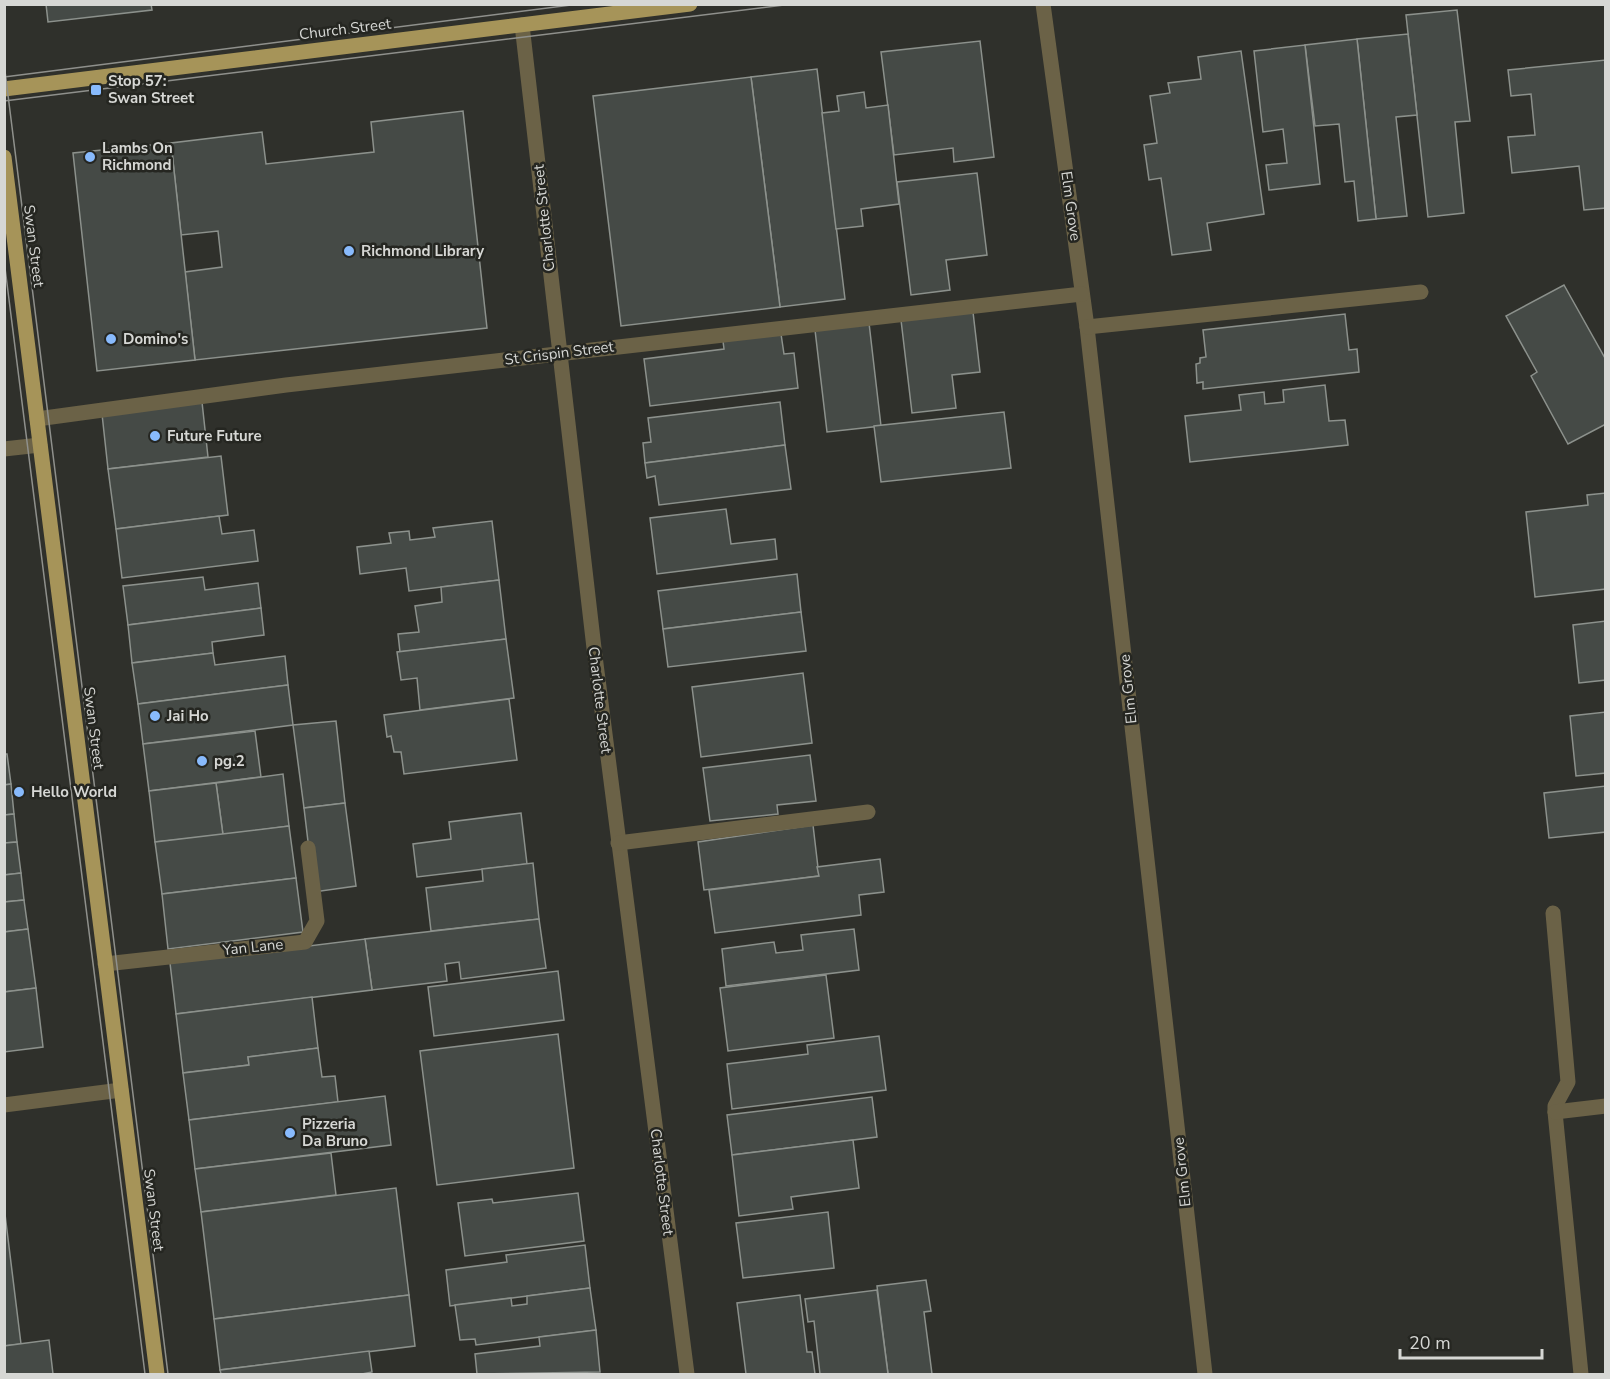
<svg xmlns="http://www.w3.org/2000/svg" width="1610" height="1379" font-family="'Nunito Sans',sans-serif">
  <style>
    .building { fill: #454a46; stroke: #8c918c; stroke-width: 1.5 }
    .lines { fill: none; stroke-linecap: round; stroke-linejoin: round }
    .minor { stroke: #6b6247; stroke-width: 15 }
    .major { stroke: #a69459; stroke-width: 15 }
    .tram { stroke: #8f908c; stroke-width: 1.5 }
    .poi-dot { fill: #88bafc; stroke: #252621; stroke-width: 2 }
    .labels { text-anchor: middle; dominant-baseline: central; stroke-width: 5; stroke-linejoin: round; paint-order: stroke }
    .street-label { font-size: 15px; fill: #d6d7d4; stroke: #252621 }
    .poi-label { font-size: 15px; font-weight: bold; fill: #d6d7d4; stroke: #252621; text-anchor: start }
  </style>
  <rect width="100%" height="100%" fill="#2f302b"/>
  <!-- building -->
  <g class="building">
    <polygon points="46,4 151,4 152,10 48,22"/>
    <polygon points="1457,10 1470,121 1455,122 1464,213 1428,217 1406,15"/>
    <polygon points="1408,34 1417,115 1396,117 1407,216 1376,219 1357,39"/>
    <polygon points="1357,39 1376,219 1358,221 1354,181 1345,182 1339,124 1315,126 1305,45"/>
    <polygon points="980,41 994,157 954,162 953,148 894,155 881,52"/>
    <polygon points="1305,45 1320,184 1269,190 1266,165 1287,163 1283,129 1263,132 1254,51"/>
    <polygon points="1241,51 1264,214 1207,223 1211,250 1172,255 1161,178 1149,180 1144,145 1157,143 1150,96 1170,93 1168,83 1201,79 1198,57"/>
    <polygon points="1606,60 1606,208 1584,210 1579,166 1512,173 1508,137 1535,135 1531,94 1511,96 1508,70"/>
    <polygon points="817,69 845,299 780,307 751,77"/>
    <polygon points="751,77 780,307 621,326 593,96"/>
    <polygon points="864,92 866,108 888,105 899,204 861,209 863,226 836,229 822,113 839,111 837,96"/>
    <polygon points="463,111 487,328 195,360 185,272 222,267 218,231 181,235 171,143 262,132 266,164 374,152 371,122"/>
    <polygon points="171,143 195,360 97,371 73,153"/>
    <polygon points="977,173 987,255 946,260 950,290 911,295 897,182"/>
    <polygon points="1564,285 1606,360 1606,424 1568,444 1531,376 1537,372 1506,316"/>
    <polygon points="973,312 980,372 952,375 956,408 912,413 901,320"/>
    <polygon points="1345,314 1349,350 1357,349 1359,372 1203,389 1203,382 1197,383 1196,364 1200,363 1200,358 1206,357 1203,330"/>
    <polygon points="869,323 881,426 827,432 815,330"/>
    <polygon points="781,334 784,354 794,353 798,388 650,406 644,359 724,349 723,341"/>
    <polygon points="1325,385 1329,421 1345,420 1348,445 1190,462 1185,416 1241,410 1239,395 1264,392 1265,404 1284,402 1283,390"/>
    <polygon points="202,402 208,457 108,469 102,414"/>
    <polygon points="780,402 785,445 645,463 643,443 651,442 648,418"/>
    <polygon points="1004,412 1011,468 881,482 874,426"/>
    <polygon points="785,445 791,489 659,505 655,476 647,478 645,463"/>
    <polygon points="221,456 228,515 116,529 108,469"/>
    <polygon points="1606,493 1606,589 1535,597 1526,512 1588,505 1587,495"/>
    <polygon points="726,509 731,544 775,539 777,559 657,574 650,518"/>
    <polygon points="219,516 222,534 254,530 258,561 122,578 116,529"/>
    <polygon points="492,521 499,580 409,591 406,568 360,574 357,547 391,543 389,533 409,531 410,540 435,537 433,528"/>
    <polygon points="797,574 801,612 663,629 658,591"/>
    <polygon points="203,577 205,590 258,583 261,608 128,625 123,586"/>
    <polygon points="499,580 506,639 400,652 398,634 419,632 415,606 442,602 441,587"/>
    <polygon points="261,608 264,635 212,642 213,653 132,663 128,625"/>
    <polygon points="801,612 806,651 668,667 663,629"/>
    <polygon points="1606,621 1606,680 1579,683 1573,625"/>
    <polygon points="506,639 514,698 420,710 417,678 401,680 397,652"/>
    <polygon points="213,653 215,665 285,656 288,685 138,704 132,663"/>
    <polygon points="803,673 812,743 701,757 692,687"/>
    <polygon points="288,685 293,725 143,744 138,704"/>
    <polygon points="509,699 517,760 404,774 401,752 394,752 391,736 387,737 384,715"/>
    <polygon points="1606,712 1606,773 1576,776 1570,716"/>
    <polygon points="336,721 345,803 304,808 293,725"/>
    <polygon points="255,731 261,777 149,791 143,744"/>
    <polygon points="4,754 7,754 11,784 4,785"/>
    <polygon points="810,755 816,801 777,805 778,814 710,821 703,768"/>
    <polygon points="283,774 289,826 223,835 216,783"/>
    <polygon points="216,783 223,835 155,842 149,791"/>
    <polygon points="11,784 14,814 4,815 4,785"/>
    <polygon points="1606,786 1606,832 1549,838 1544,793"/>
    <polygon points="345,803 356,886 314,892 304,808"/>
    <polygon points="521,813 527,864 417,877 413,844 451,839 449,822"/>
    <polygon points="14,814 17,842 4,843 4,815"/>
    <polygon points="813,825 819,876 704,890 698,842"/>
    <polygon points="289,826 296,878 162,894 155,842"/>
    <polygon points="17,842 21,873 4,875 4,843"/>
    <polygon points="880,859 884,892 859,895 861,915 715,933 709,890 819,876 817,867"/>
    <polygon points="533,863 539,919 431,931 426,888 483,881 482,869"/>
    <polygon points="21,873 24,900 4,902 4,875"/>
    <polygon points="296,878 303,932 168,949 162,894"/>
    <polygon points="24,900 28,929 4,932 4,902"/>
    <polygon points="539,919 546,968 461,979 459,962 445,964 447,981 372,990 365,939"/>
    <polygon points="28,929 36,988 4,992 4,932"/>
    <polygon points="854,929 859,970 726,986 722,949 774,942 776,953 803,950 801,935"/>
    <polygon points="365,939 372,990 176,1014 170,963"/>
    <polygon points="558,971 564,1020 434,1036 428,987"/>
    <polygon points="826,975 834,1038 728,1051 720,988"/>
    <polygon points="36,988 43,1047 4,1052 4,992"/>
    <polygon points="312,997 318,1048 248,1057 249,1065 183,1073 176,1014"/>
    <polygon points="558,1034 574,1168 437,1185 420,1051"/>
    <polygon points="879,1036 886,1090 732,1109 727,1064 808,1054 807,1045"/>
    <polygon points="318,1048 322,1077 335,1076 338,1102 189,1120 183,1073 249,1065 248,1057"/>
    <polygon points="385,1096 391,1145 195,1169 189,1120"/>
    <polygon points="872,1097 877,1137 732,1155 727,1115"/>
    <polygon points="853,1140 859,1188 791,1197 793,1209 739,1216 732,1155"/>
    <polygon points="331,1153 336,1195 201,1212 195,1169"/>
    <polygon points="396,1188 409,1295 214,1319 201,1212"/>
    <polygon points="578,1193 584,1241 465,1256 458,1203 492,1199 493,1203"/>
    <polygon points="4,1206 21,1344 4,1346"/>
    <polygon points="828,1212 834,1268 743,1278 736,1223"/>
    <polygon points="585,1245 590,1288 450,1306 446,1270 507,1262 506,1255"/>
    <polygon points="926,1280 931,1311 924,1312 932,1374 888,1374 877,1286"/>
    <polygon points="590,1288 596,1330 476,1345 475,1339 460,1340 455,1305 511,1298 512,1306 527,1304 527,1296"/>
    <polygon points="877,1290 888,1374 820,1374 814,1321 808,1322 805,1299"/>
    <polygon points="409,1295 415,1346 220,1370 214,1319"/>
    <polygon points="800,1295 807,1352 812,1352 815,1374 746,1374 737,1303"/>
    <polygon points="596,1330 600,1372 477,1374 475,1354 540,1346 539,1337"/>
    <polygon points="49,1340 53,1374 4,1374 4,1346"/>
    <polygon points="369,1351 372,1372 362,1374 221,1374 220,1370"/>
  </g>
  <g class="lines">
    <!-- minor -->
    <g class="minor">
      <polyline points="1043,4 1087,327 1205,1374"/>
      <polyline points="522,25 594,648 687,1374"/>
      <polyline points="1087,327 1421,292"/>
      <polyline points="37,419 286,385 1082,294"/>
      <polyline points="4,449 40,445"/>
      <polyline points="618,843 868,812"/>
      <polyline points="1553,913 1568,1082 1555,1106 1555,1112 1581,1374"/>
      <polyline points="105,964 305,942 317,921 308,848"/>
      <polyline points="4,1105 121,1090"/>
      <polyline points="1555,1112 1606,1106"/>
    </g>
    <!-- major -->
    <g class="major">
      <polyline points="4,89 690,4"/>
      <polyline points="4,157 157,1374"/>
    </g>
    <!-- tram -->
    <g class="tram">
      <polyline points="4,63 168,1374"/>
      <polyline points="4,77 579,4"/>
      <polyline points="4,101 792,4"/>
      <polyline points="4,260 145,1374"/>
    </g>
  </g>
  <!-- markers -->
  <g class="poi-dot">
    <rect x="90" y="84" width="12" height="12" rx="3"/>
    <circle cx="90" cy="157" r="6"/>
    <circle cx="349" cy="251" r="6"/>
    <circle cx="111" cy="339" r="6"/>
    <circle cx="155" cy="436" r="6"/>
    <circle cx="155" cy="716" r="6"/>
    <circle cx="202" cy="761" r="6"/>
    <circle cx="19" cy="792" r="6"/>
    <circle cx="290" cy="1133" r="6"/>
  </g>
  <g class="labels">
    <!-- street labels -->
    <g class="street-label">
      <text transform="translate(345 29) rotate(-7)">Church Street</text>
      <text transform="translate(1071 206) rotate(82)">Elm Grove</text>
      <text transform="translate(544 218) rotate(-96)">Charlotte Street</text>
      <text transform="translate(34 246) rotate(83)">Swan Street</text>
      <text transform="translate(559 353) rotate(-7)">St Crispin Street</text>
      <text transform="translate(1128 689) rotate(-96)">Elm Grove</text>
      <text transform="translate(600 700) rotate(83)">Charlotte Street</text>
      <text transform="translate(94 728) rotate(83)">Swan Street</text>
      <text transform="translate(253 947) rotate(-6)">Yan Lane</text>
      <text transform="translate(1182 1172) rotate(-96)">Elm Grove</text>
      <text transform="translate(662 1182) rotate(83)">Charlotte Street</text>
      <text transform="translate(154 1210) rotate(83)">Swan Street</text>
    </g>
    <!-- poi labels -->
    <g class="poi-label">
      <text x="108" y="81">Stop 57:<tspan x="108" dy="17">Swan Street</tspan></text>
      <text x="102" y="148">Lambs On<tspan x="102" dy="17">Richmond</tspan></text>
      <text x="361" y="251">Richmond Library</text>
      <text x="123" y="339">Domino's</text>
      <text x="167" y="436">Future Future</text>
      <text x="167" y="716">Jai Ho</text>
      <text x="214" y="761">pg.2</text>
      <text x="31" y="792">Hello World</text>
      <text x="302" y="1124">Pizzeria<tspan x="302" dy="17">Da Bruno</tspan></text>
    </g>
  </g>
  <!-- border -->
  <rect width="1610" height="1379" fill="none" stroke="#d6d7d4" stroke-width="12"/>
  <!-- scale -->
  <path d="M1400 1349v9h142v-9" fill="none" stroke="#d6d7d4" stroke-width="3"/>
  <text x="1409" y="1349" font-size="18" fill="#d6d7d4" stroke="#252621" stroke-width="4.5" paint-order="stroke">20 m</text>
</svg>
